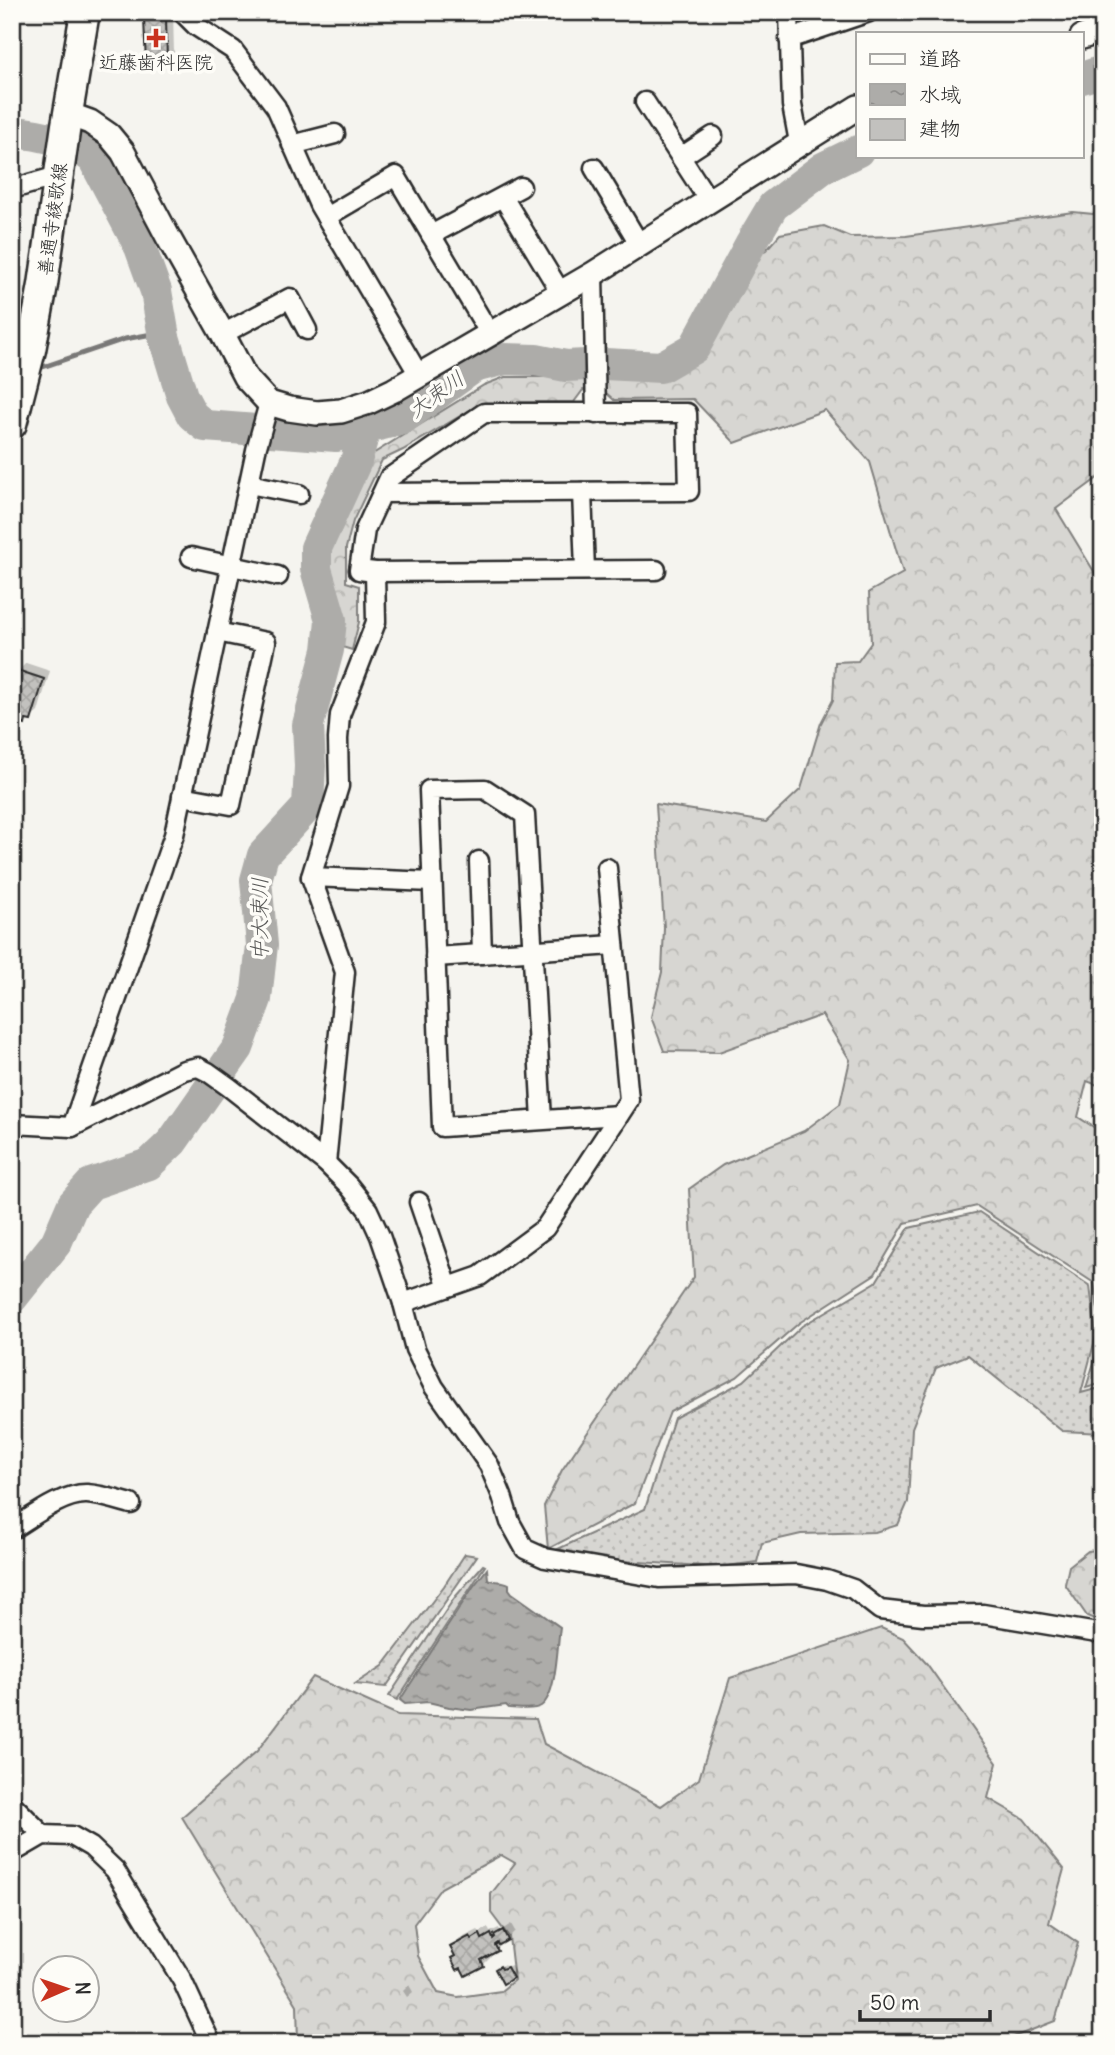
<svg xmlns="http://www.w3.org/2000/svg" width="1115" height="2055" font-family="Delius,'Klee One',sans-serif">
  <style>
    .grass { fill: url(#grass-dots); stroke: #81807e; stroke-width: 2 }
    .forest { fill: url(#forest-crowns); stroke: #81807e; stroke-width: 2; fill-rule: evenodd }
    .water { fill: url(#water-ripples); stroke: #797877; stroke-width: 2 }
    .shadow { fill: #0003 }
    .lines { fill: none; stroke-linecap: round; stroke-linejoin: round }
    .stream { stroke: #797877; stroke-width: 5 }
    .river { stroke: #adaca9; stroke-width: 32 }
    .building { fill: url(#building-cross-hatch); stroke: #2b2b2b; stroke-width: 2 }
    .minor-casing { stroke: #2b2b2b; stroke-width: 23 }
    .tertiary-casing { stroke: #2b2b2b; stroke-width: 28 }
    .primary-casing { stroke: #2b2b2b; stroke-width: 33 }
    .minor { stroke: #fdfcf7; stroke-width: 18 }
    .tertiary { stroke: #fdfcf7; stroke-width: 23 }
    .primary { stroke: #fdfcf7; stroke-width: 28 }
    .poi-dot { fill: #c8321e; stroke: #fdfcf7; stroke-width: 2.5 }
    .labels { text-anchor: middle; dominant-baseline: central; stroke-width: 7; stroke-linejoin: round; paint-order: stroke }
    .poi-label { font-size: 19px; fill: #2b2b2b; stroke: #fdfcf7 }
    .street-label { font-size: 19px; fill: #2b2b2b; stroke: #fdfcf7 }
    .water-label { font-size: 21px; font-style: italic; fill: #585857; stroke: #fdfcf7 }
  </style>
  <defs>
    <pattern id="grass-dots" width="8" height="8" patternUnits="userSpaceOnUse" patternTransform="scale(1.75)"><rect width="8" height="8" fill="#d7d6d2"/><path d="M2 2h.1M6 6h.1" fill="none" stroke="#b9b8b4" stroke-width="1.8" stroke-linecap="round"/></pattern>
    <pattern id="forest-crowns" width="20" height="18" patternUnits="userSpaceOnUse" patternTransform="scale(1.75)"><rect width="20" height="18" fill="#d7d6d2"/><path d="M2 6a3 3 0 1 1 6 0M12 15a3 3 0 1 1 6 0" fill="none" stroke="#b9b8b4"/></pattern>
    <pattern id="water-ripples" width="26" height="14" patternUnits="userSpaceOnUse" patternTransform="scale(1.75)"><rect width="26" height="14" fill="#adaca9"/><path d="M2 4q2-2 4 0t4 0M15 11q2-2 4 0t4 0" fill="none" stroke="#8d8c8a"/></pattern>
    <pattern id="building-cross-hatch" width="8" height="8" patternUnits="userSpaceOnUse" patternTransform="scale(1.75)"><rect width="8" height="8" fill="#c2c1be"/><path d="M0 0l8 8M0 8l8-8" fill="none" stroke="#a7a6a3"/></pattern>
  </defs>
  <rect width="100%" height="100%" fill="#f5f4ef"/>
  <filter id="ink" filterUnits="userSpaceOnUse"><feTurbulence type="fractalNoise" baseFrequency=".0143" numOctaves="2"/><feDisplacementMap in="SourceGraphic" scale="14" xChannelSelector="R" yChannelSelector="G"/><feConvolveMatrix kernelMatrix="1 2 1 2 8 2 1 2 1" color-interpolation-filters="sRGB"/></filter>
  <g filter="url(#ink)">
    <!-- grass -->
    <g class="grass">
      <polygon points="979,1212 1090,1286 1096,1336 1081,1393 1103,1387 1103,1433 1062,1431 968,1355 936,1368 912,1428 908,1502 898,1525 875,1532 801,1534 762,1543 757,1562 719,1567 606,1560 558,1549 645,1509 674,1418 744,1381 802,1326 876,1282 909,1228"/>
      <polygon points="465,1554 477,1556 386,1687 355,1684 383,1666 444,1586"/>
      <polygon points="483,1565 485,1566 397,1700 389,1696 455,1597"/>
    </g>
    <!-- forest -->
    <g class="forest">
      <polygon points="1073,212 1103,215 1103,474 1056,509 1103,586 1103,1087 1087,1081 1078,1117 1103,1133 1103,1383 1086,1388 1102,1337 1094,1283 977,1206 905,1223 875,1274 799,1323 737,1377 670,1412 635,1503 548,1549 544,1506 562,1470 694,1277 689,1189 723,1165 804,1131 840,1104 850,1060 822,1015 719,1052 664,1051 651,1017 662,972 664,928 656,804 766,822 801,789 821,723 833,700 835,662 858,661 871,643 869,592 903,573 870,462 825,410 735,443 693,399 614,400 604,391 583,390 574,402 482,403 403,450 382,460 353,521 346,548 346,582 359,586 359,622 352,650 342,647 342,623 327,564 331,538 368,457 484,385 505,377 546,377 609,374 658,376 696,359 744,262 766,250 780,234 824,226 850,237 906,236"/>
      <polygon points="1103,1549 1103,1623 1087,1616 1065,1584 1069,1566 1088,1551"/>
      <path d="M881,1628L903,1638L927,1664L997,1763L988,1798L1024,1819L1064,1869L1049,1923L1078,1943L1055,2021L998,2043H298L297,2005L182,1817L257,1751L313,1677L398,1715L536,1719L544,1744L661,1806L699,1779L730,1678ZM501,1855L515,1863L491,1894V1913L509,1937L514,1980L501,1991L458,1997L438,1993L418,1956L414,1924L441,1888Z"/>
    </g>
    <!-- water -->
    <path class="water" d="M487,1569L488,1579C495,1583 502,1580 509,1584V1589L512,1593L560,1627C557,1646 557,1695 541,1706C533,1711 518,1708 509,1708L506,1705L471,1710L449,1707L428,1702L405,1704L400,1700L473,1587Z"/>
    <!-- shadow -->
    <g class="shadow">
      <polygon points="153,12 173,12 174,54 166,62 146,19"/>
      <polygon points="26,663 50,671 38,712 25,723 18,671"/>
      <polygon points="511,1924 515,1931 497,1949 489,1953 491,1957 483,1965 453,1958 456,1955 452,1947 460,1939 478,1930 480,1932 488,1928 490,1932 499,1928 500,1931"/>
      <polygon points="504,1964 506,1967 511,1965 515,1973 512,1976 497,1970"/>
      <polygon points="409,1985 413,1992 407,1997 403,1991"/>
    </g>
    <g class="lines">
      <!-- stream -->
      <polyline class="stream" points="37,369 125,339 163,332"/>
      <!-- river -->
      <g class="river">
        <polyline points="1082,78 1103,71"/>
        <path d="M12,132C41,134 70,141 93,158L140,247L156,291L164,337L182,396L192,415L205,426L336,436L402,419L474,367L505,359L536,360L566,366L605,364L661,367L694,348L751,243L773,206L823,168L858,151"/>
        <polyline points="12,1298 56,1243 73,1204 91,1184 149,1164 172,1142 238,1048 256,999 262,945 256,880 263,855 308,806 310,766 308,725 328,650 331,620 316,569 316,548 356,461 365,429"/>
      </g>
    </g>
    <!-- building -->
    <g class="building">
      <polygon points="166,17 167,63 146,64 144,19"/>
      <polygon points="17,670 44,679 31,721 26,720 25,725 16,722 17,717 12,716 12,684"/>
      <polygon points="503,1930 508,1940 499,1945 498,1943 495,1945 498,1951 481,1960 484,1966 465,1976 461,1968 457,1970 451,1958 455,1956 450,1947 470,1936 472,1939 480,1934 482,1939 491,1934 493,1939 495,1937 494,1935"/>
      <polygon points="500,1966 502,1969 507,1967 513,1978 503,1984 495,1969"/>
    </g>
    <g class="lines">
      <defs>
        <g id="minor">
          <polyline points="182,12 196,26 233,50 276,107 319,205 419,375"/>
          <polyline points="789,12 792,105 799,142"/>
          <polyline points="789,39 869,12"/>
          <polyline points="645,102 709,201"/>
          <polyline points="292,145 335,134"/>
          <polyline points="681,157 713,136"/>
          <polyline points="594,168 640,245"/>
          <polyline points="12,189 58,176"/>
          <polyline points="503,197 561,293"/>
          <polyline points="326,217 396,176 490,334"/>
          <polyline points="431,235 521,187"/>
          <polyline points="593,274 596,414"/>
          <polyline points="223,334 290,298 307,330"/>
          <polyline points="249,484 299,494"/>
          <polyline points="582,492 585,570"/>
          <polyline points="382,493 689,491 687,413 484,413 389,478 365,530 359,570 375,572 656,570"/>
          <polyline points="191,557 278,576"/>
          <polyline points="182,796 231,805 266,642 217,632"/>
          <polyline points="479,861 482,954"/>
          <polyline points="311,877 432,882"/>
          <polyline points="435,957 614,945"/>
          <polyline points="542,1120 525,815 485,789 429,790 442,1127 619,1115"/>
          <polyline points="12,1124 72,1127 184,1070 198,1067 208,1072 229,1087 326,1163 349,1186 368,1210 380,1236 403,1303 415,1349 434,1387 489,1465 502,1496 510,1522 525,1549 545,1558 659,1578 796,1574 827,1580 853,1589 880,1610 923,1615 983,1614 1103,1634"/>
          <polyline points="72,1127 174,835 256,450 269,403"/>
          <polyline points="326,1163 345,972 311,877 339,786 338,739 340,715 376,622 375,572"/>
          <polyline points="419,1202 448,1287"/>
          <polyline points="403,1303 480,1276 545,1228 629,1100 607,868"/>
          <path d="M12,1529C32,1517 63,1493 87,1494C102,1495 117,1500 131,1504"/>
          <polyline points="12,1804 43,1835"/>
          <polyline points="12,1853 43,1835 72,1836 91,1847 115,1870 182,1980 211,2043"/>
        </g>
        <g id="tertiary">
          <polyline points="1082,37 1103,30"/>
          <polyline points="68,114 90,122 109,135 123,152 168,237 221,331 245,377 269,403 289,409 317,413 341,411 369,402 394,390 593,274 858,107"/>
        </g>
        <polyline id="primary" points="12,424 31,350 43,285 66,125 85,12"/>
      </defs>
      <!-- minor casing -->
      <use href="#minor" class="minor-casing"/>
      <!-- tertiary casing -->
      <use href="#tertiary" class="tertiary-casing"/>
      <!-- primary casing -->
      <use href="#primary" class="primary-casing"/>
      <!-- minor -->
      <use href="#minor" class="minor"/>
      <!-- tertiary -->
      <use href="#tertiary" class="tertiary"/>
      <!-- primary -->
      <use href="#primary" class="primary"/>
    </g>
  </g>
  <!-- markers -->
  <path class="poi-dot" d="M152.5 27.5h7v7h7v7h-7v7h-7v-7h-7v-7h7z"/>
  <g class="labels">
    <!-- poi labels -->
    <g class="poi-label">
      <text x="156" y="62">近藤歯科医院</text>
    </g>
    <!-- street labels -->
    <g class="street-label">
      <text transform="translate(52 219) rotate(-82)">善通寺綾歌線</text>
    </g>
    <!-- water labels -->
    <g class="water-label">
      <text transform="translate(436 394) rotate(-36)">大束川</text>
      <text transform="translate(259 919) rotate(-90)">中大束川</text>
    </g>
  </g>
  <!-- margin -->
  <rect width="1115" height="2055" fill="none" stroke="#fdfcf7" stroke-width="42"/>
  <rect x="21" y="21" width="1073" height="2013" fill="none" stroke="#2b2b2b" stroke-width="2.5" filter="url(#ink)"/>
  <!-- legend -->
  <rect x="856" y="32" width="228" height="126" fill="#fdfcf7" stroke="#a9a8a5" stroke-width="2"/>
  <rect x="870" y="54" width="35" height="10" fill="#fdfcf7" stroke="#a9a8a5" stroke-width="2"/>
  <text x="919" y="66" font-size="21" fill="#2b2b2b">道路</text>
  <rect x="870" y="84" width="35" height="21" fill="url(#water-ripples)" stroke="#a9a8a5" stroke-width="2"/>
  <text x="919" y="102" font-size="21" fill="#2b2b2b">水域</text>
  <rect x="870" y="119" width="35" height="21" fill="#c2c1be" stroke="#a9a8a5" stroke-width="2"/>
  <text x="919" y="136" font-size="21" fill="#2b2b2b">建物</text>
  <!-- north arrow -->
  <g transform="translate(66 1989) rotate(88)"><circle r="33" fill="#fdfcf7" stroke="#a9a8a5" stroke-width="2"/>
  <path d="M0-5L12 26L0 18L-12 26Z" fill="#c8321e"/>
  <text y="-10" font-size="19" font-weight="bold" text-anchor="middle" fill="#2b2b2b">N</text>
  </g>
  <!-- scale -->
  <path d="M860 2010v10h130v-10" fill="none" stroke="#2b2b2b" stroke-width="3.5"/>
  <text x="870" y="2010" font-size="21" fill="#2b2b2b" stroke="#fdfcf7" stroke-width="5" paint-order="stroke">50 m</text>
</svg>
